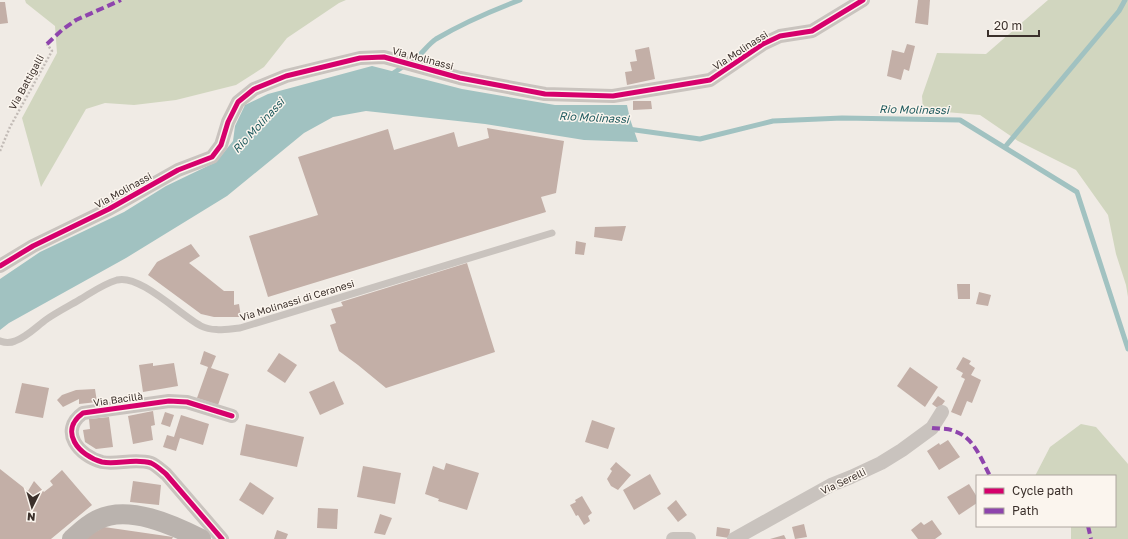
<svg xmlns="http://www.w3.org/2000/svg" width="1128" height="539" font-family="'Golos Text',sans-serif">
  <style>
    .green { fill: #d1d6bf }
    .water { fill: #a1c2c1 }
    .lines { fill: none; stroke-linecap: round; stroke-linejoin: round }
    .stream { stroke: #a1c2c1; stroke-width: 5 }
    .building { fill: #c3afa7 }
    .path { stroke: #c2bbb6; stroke-width: 2.5; stroke-dasharray: 2 2; stroke-linecap: butt }
    .service { stroke: #c9c3be; stroke-width: 7 }
    .minor { stroke: #c9c3be; stroke-width: 14 }
    .secondary { stroke: #bab3ae; stroke-width: 20 }
    .quiet { stroke: #8e44ad; stroke-width: 4; stroke-dasharray: 8 4; stroke-linecap: butt }
    .cycleway-casing { stroke: #fbf5ee; stroke-width: 8 }
    .cycleway { stroke: #d6006c; stroke-width: 5 }
    .labels { text-anchor: middle; dominant-baseline: central; stroke-width: 3; stroke-linejoin: round; paint-order: stroke }
    .street-label { font-size: 10px; fill: #3b302b; stroke: #fbf5ee }
    .water-label { font-size: 11px; font-style: italic; fill: #1f5a5e; stroke: #fbf5ee }
  </style>
  <rect width="100%" height="100%" fill="#f0ebe5"/>
  <!-- green -->
  <g class="green">
    <polygon points="25,0 346,0 339,3 287,38 264,67 236,85 176,100 134,105 105,103 86,109 41,187 22,118 57,53 55,26 26,3"/>
    <polygon points="1048,0 1128,0 1128,297 1126,285 1116,254 1108,215 1076,170 1018,141 980,115 923,110 922,96 937,53 986,54"/>
    <polygon points="1081,424 1096,427 1128,464 1128,539 1071,539 1071,526 1115,526 1115,476 1035,476 1050,447"/>
  </g>
  <!-- water -->
  <polygon class="water" points="372,66 462,89 555,105 627,105 630,119 638,142 584,140 485,124 366,111 333,117 304,133 227,196 126,258 9,323 0,330 0,279 40,252 124,212 166,186 216,162 233,141 235,126 245,105 268,94"/>
  <g class="lines">
    <!-- stream -->
    <g class="stream">
      <path d="M411,62C421,56 427,45 436,39C463,23 491,11 520,0"/>
      <polyline points="389,76 404,66"/>
      <polyline points="628,129 700,139 773,121 842,118 960,120 1077,192 1128,349"/>
      <polyline points="1005,147 1119,11 1125,0"/>
    </g>
  </g>
  <!-- building -->
  <g class="building">
    <polygon points="918,0 930,0 928,25 915,23"/>
    <polygon points="0,2 5,2 8,23 0,24"/>
    <polygon points="907,44 915,46 909,71 904,69 901,80 887,76 892,50 904,53"/>
    <polygon points="649,47 655,79 627,85 625,72 632,71 630,62 637,61 635,50"/>
    <polygon points="633,101 651,101 652,109 633,110"/>
    <polygon points="487,128 564,141 556,193 541,197 546,212 268,297 249,236 318,215 298,157 388,129 394,150 454,132 458,147 489,138"/>
    <polygon points="626,226 622,241 594,237 595,227"/>
    <polygon points="576,241 586,243 584,255 575,254"/>
    <polygon points="191,244 200,256 189,263 224,291 234,291 234,305 239,304 241,317 214,317 201,314 148,275 157,262"/>
    <polygon points="467,263 495,352 386,388 358,365 339,351 330,325 336,323 331,309 343,306 341,302"/>
    <polygon points="957,284 970,284 970,299 958,299"/>
    <polygon points="979,292 991,295 988,306 976,304"/>
    <polygon points="204,351 216,356 211,368 229,374 218,405 197,398 208,367 200,364"/>
    <polygon points="279,353 297,365 285,383 267,371"/>
    <polygon points="963,357 971,361 969,364 975,368 971,375 981,380 972,403 967,401 961,416 951,412 965,379 961,377 963,373 956,369"/>
    <polygon points="153,363 153,366 174,363 178,386 143,392 139,365"/>
    <polygon points="910,367 938,387 925,407 897,386"/>
    <polygon points="334,381 344,404 320,415 309,392"/>
    <polygon points="22,383 49,388 43,418 15,413"/>
    <polygon points="95,389 97,402 79,404 79,399 63,407 57,400 62,395 76,390"/>
    <polygon points="938,396 945,401 939,409 932,404"/>
    <polygon points="153,411 155,425 151,426 153,440 133,444 128,416"/>
    <polygon points="165,412 174,415 170,427 161,424"/>
    <polygon points="181,415 209,424 203,445 180,438 176,451 163,447 167,435 174,437"/>
    <polygon points="109,417 113,447 96,449 85,442 83,430 90,429 89,419"/>
    <polygon points="592,420 615,428 608,449 585,442"/>
    <polygon points="246,424 304,437 297,467 240,455"/>
    <polygon points="948,440 960,457 939,470 927,451 939,443 940,445"/>
    <polygon points="616,462 631,475 618,490 611,486 607,479 612,471 610,469"/>
    <polygon points="446,463 479,473 467,510 438,501 439,499 425,494 433,466 444,470"/>
    <polygon points="363,466 401,473 395,504 357,497"/>
    <polygon points="0,469 28,491 34,481 44,492 53,485 50,481 62,470 92,505 51,539 0,539"/>
    <polygon points="650,474 661,494 634,510 623,490"/>
    <polygon points="133,481 161,485 159,505 130,502"/>
    <polygon points="250,482 274,498 263,515 239,500"/>
    <polygon points="969,484 977,497 977,503 959,515 947,497"/>
    <polygon points="582,496 592,513 588,516 590,521 584,525 578,515 576,516 570,505 576,502 575,500"/>
    <polygon points="676,500 687,515 678,522 667,508"/>
    <polygon points="318,508 338,509 337,529 317,528"/>
    <polygon points="380,514 392,518 385,535 374,533"/>
    <polygon points="932,520 942,534 935,539 918,539 911,530 921,522 924,525"/>
    <polygon points="804,524 807,537 795,539 792,527"/>
    <polygon points="104,527 173,537 172,539 83,539"/>
    <polygon points="717,527 730,529 729,538 716,536"/>
    <polygon points="277,530 288,534 286,539 274,539"/>
    <polygon points="784,535 786,539 770,539"/>
  </g>
  <g class="lines">
    <!-- path -->
    <polyline class="path" points="0,151 10,127 52,51 47,44"/>
    <!-- service -->
    <path class="service" d="M0,341C4,343 11,343 15,341C27,337 37,326 47,319C57,312 69,306 79,300C91,293 103,284 117,280C140,274 180,315 201,326C213,332 227,329 240,328L552,233"/>
    <!-- minor -->
    <g class="minor">
      <polyline points="0,266 33,246 109,209 178,170 212,157 221,145 228,122 238,102 254,89 286,76 360,58 384,57 460,78 545,94 613,96 710,80 763,44 780,36 812,31 863,0"/>
      <path d="M222,539L166,474C161,470 156,465 151,463C134,458 117,465 102,462C79,456 58,431 83,413L169,401L187,402L232,416"/>
      <polyline points="673,539 689,539"/>
      <polyline points="734,539 831,485 851,477 881,463 902,450 932,428 942,412"/>
    </g>
    <!-- secondary -->
    <path class="secondary" d="M72,539C80,532 87,525 97,520C128,504 173,525 201,539"/>
    <!-- quiet -->
    <g class="quiet">
      <polyline points="47,44 62,30 76,20 121,0"/>
      <path d="M932,428C939,429 948,428 954,431C974,437 981,459 990,476"/>
      <polyline points="1088,526 1091,539"/>
    </g>
    <defs>
      <g id="cycleway">
        <polyline points="0,266 33,246 109,209 178,170 212,157 221,145 228,122 238,102 254,89 286,76 360,58 384,57 460,78 545,94 613,96 710,80 763,44 780,36 812,31 863,0"/>
        <path d="M222,539L166,474C161,470 156,465 151,463C134,458 117,465 102,462C79,456 58,431 83,413L169,401L187,402L232,416"/>
      </g>
    </defs>
    <!-- cycleway casing -->
    <use href="#cycleway" class="cycleway-casing"/>
    <!-- cycleway -->
    <use href="#cycleway" class="cycleway"/>
  </g>
  <g class="labels">
    <!-- street labels -->
    <g class="street-label">
      <text transform="translate(740 50) rotate(-33)">Via Molinassi</text>
      <text transform="translate(423 58) rotate(15)">Via Molinassi</text>
      <text transform="translate(26 82) rotate(-61)">Via Battigalli</text>
      <text transform="translate(123 190) rotate(-29)">Via Molinassi</text>
      <text transform="translate(297 300) rotate(-17)">Via Molinassi di Ceranesi</text>
      <text transform="translate(118 399) rotate(-8)">Via Bacillà</text>
      <text transform="translate(843 481) rotate(-25)">Via Serelli</text>
    </g>
    <!-- water labels -->
    <g class="water-label">
      <text transform="translate(914 109) rotate(1)">Rio Molinassi</text>
      <text transform="translate(594 117) rotate(3)">Rio Molinassi</text>
      <text transform="translate(258 125) rotate(-47)">Rio Molinassi</text>
    </g>
  </g>
  <!-- legend -->
  <rect x="976" y="475" width="140" height="52" fill="#fbf5ee" stroke="#aea6a0"/>
  <rect x="984" y="488" width="20" height="6" fill="#d6006c" stroke="#aea6a0"/>
  <text x="1012" y="495" font-size="12" fill="#3b302b">Cycle path</text>
  <rect x="984" y="508" width="20" height="6" fill="#8e44ad" stroke="#aea6a0"/>
  <text x="1012" y="515" font-size="12" fill="#3b302b">Path</text>
  <!-- north arrow -->
  <g transform="translate(32 507) rotate(185)" stroke="#fbf5ee" stroke-width="3" paint-order="stroke">
  <path d="M0-3L7 15L0 10L-7 15Z" fill="#3b302b"/>
  <text y="-6" font-size="11" font-weight="bold" text-anchor="middle" fill="#3b302b">N</text>
  </g>
  <!-- scale -->
  <path d="M988 30v6h51v-6" fill="none" stroke="#3b302b" stroke-width="2"/>
  <text x="994" y="30" font-size="12" fill="#3b302b" stroke="#fbf5ee" stroke-width="3" paint-order="stroke">20 m</text>
</svg>
